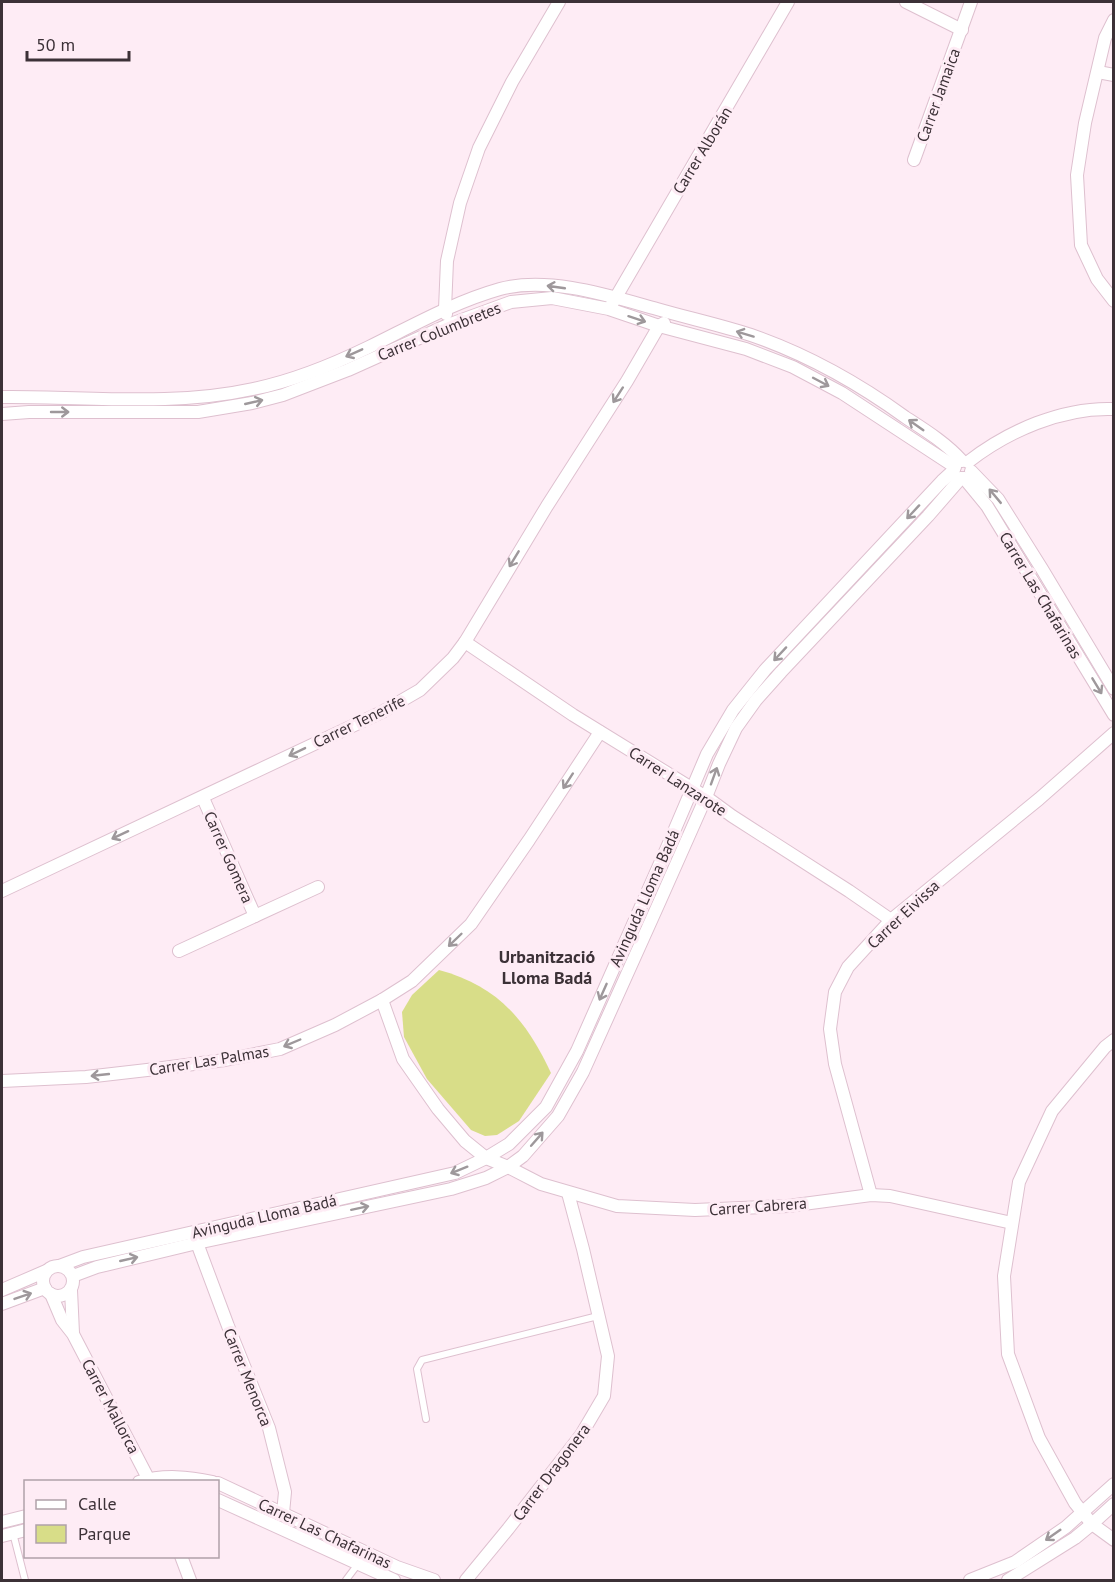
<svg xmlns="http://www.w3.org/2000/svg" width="1115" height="1582" font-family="'PT Sans',sans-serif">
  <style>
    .green { fill: #d8dd88 }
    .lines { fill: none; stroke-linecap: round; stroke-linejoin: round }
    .lane-casing { stroke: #dec0cf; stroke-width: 8 }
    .street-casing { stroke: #dec0cf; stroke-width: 14 }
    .lane { stroke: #fff; stroke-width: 6 }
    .street { stroke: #fff; stroke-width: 12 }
    .oneway { stroke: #9e989b }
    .labels { text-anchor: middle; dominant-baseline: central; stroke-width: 6; stroke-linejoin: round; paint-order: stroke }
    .street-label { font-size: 16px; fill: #3c3137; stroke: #feecf5 }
    .neighbourhood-label { font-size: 18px; font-weight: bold; fill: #3c3137; stroke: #feecf5 }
  </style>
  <rect width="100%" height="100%" fill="#feecf5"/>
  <!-- green -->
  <path class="green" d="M439,970C498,986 526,1020 551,1073L519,1121L497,1135L485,1136L471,1130L427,1079L404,1037L402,1012L412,995Z"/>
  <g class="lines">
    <defs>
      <g id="lane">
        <polyline points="426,1419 417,1369 422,1360 598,1316"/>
        <polyline points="13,1533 25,1580"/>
        <polyline points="346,1580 358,1564"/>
      </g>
      <g id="street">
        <polyline points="906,2 962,30"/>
        <polyline points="1114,20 1105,38 1085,123 1077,175 1081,245 1097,279 1114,301"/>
        <polyline points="1098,72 1114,75"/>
        <polyline points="914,160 971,2"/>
        <polyline points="612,304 788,2"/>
        <polyline points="446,314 445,309 447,261 460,203 479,148 512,82 559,2"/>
        <path d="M2,397C85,396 171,407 253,389C293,381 332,365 369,347C412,326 454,302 500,289C549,276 610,296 657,309C688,318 720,325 751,335C806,354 858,383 905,417C925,430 946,443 962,461"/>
        <polyline points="2,414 29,412 198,412 252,403 283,395 348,370 448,325 511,302 552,298 609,309 659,326 746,349 793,367 842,393 955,467"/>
        <path d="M968,462C1008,431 1062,407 1114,409"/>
        <polyline points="971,471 998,499 1042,569 1114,689"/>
        <polyline points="964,478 987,506 1114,715"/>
        <polyline points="465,642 573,715 706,797 732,816 849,891 891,920"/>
        <polyline points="203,798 255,916"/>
        <polyline points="2,891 382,712 420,690 453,658 465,642 547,506 627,381 659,326 664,323"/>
        <polyline points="179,951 318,887"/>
        <polyline points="382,1000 403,1059 438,1109 465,1141 486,1158 508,1167 541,1184 617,1206 695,1210 788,1206 871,1195 890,1196 1012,1223"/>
        <polyline points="1114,1040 1105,1047 1052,1111 1019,1182 1004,1276 1008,1354 1039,1438 1075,1503 1092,1524 1114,1540"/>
        <polyline points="2,1081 86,1077 147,1070 225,1060 280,1049 335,1025 382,1000 412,981 471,924 529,840 600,732"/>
        <polyline points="871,1195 835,1064 830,1029 835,992 848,967 891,920 1039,799 1114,733"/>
        <polyline points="197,1243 228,1326 269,1428 285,1492 283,1513"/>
        <circle cx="58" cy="1281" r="15"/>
        <polyline points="59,1266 83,1257 455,1173 486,1158 509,1144 546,1107 577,1051 669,843 707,754 733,710 765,670 942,481 954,470"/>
        <polyline points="73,1276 97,1267 197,1243 451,1189 486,1178 508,1167 523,1156 558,1116 583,1072 659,903 706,797 719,764 736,728 756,700 781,672 928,516 961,478"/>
        <polyline points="2,1290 46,1271"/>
        <polyline points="71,1290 73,1333"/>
        <polyline points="51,1294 62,1320 73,1334 150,1482"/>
        <polyline points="2,1304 45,1288"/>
        <path d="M139,1482C164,1474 189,1477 213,1482"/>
        <polyline points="218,1483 397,1567 434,1580"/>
        <polyline points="218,1500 394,1580"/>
        <polyline points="2,1522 26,1516"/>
        <polyline points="2,1536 26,1530"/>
        <polyline points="181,1556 190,1580"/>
        <polyline points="466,1580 508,1529 581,1435 604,1396 608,1356 583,1249 568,1193"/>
        <polyline points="970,1580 1015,1562 1066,1527 1114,1484"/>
        <polyline points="1008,1580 1075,1538 1092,1524 1114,1504"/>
      </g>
    </defs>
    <!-- lane casing -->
    <use href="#lane" class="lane-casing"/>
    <!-- street casing -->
    <use href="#street" class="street-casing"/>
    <!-- lane -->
    <use href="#lane" class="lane"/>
    <!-- street -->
    <use href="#street" class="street"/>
  </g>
  <!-- one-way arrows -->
  <defs><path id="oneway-shaft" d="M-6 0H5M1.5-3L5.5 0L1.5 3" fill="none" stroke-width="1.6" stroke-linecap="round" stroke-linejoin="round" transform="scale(1.5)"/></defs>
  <g class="oneway">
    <use href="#oneway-shaft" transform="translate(556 287) rotate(-172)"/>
    <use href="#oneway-shaft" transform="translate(637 319) rotate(18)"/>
    <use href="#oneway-shaft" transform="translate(745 334) rotate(-163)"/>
    <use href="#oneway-shaft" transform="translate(354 353) rotate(156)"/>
    <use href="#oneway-shaft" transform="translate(821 382) rotate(28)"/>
    <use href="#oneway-shaft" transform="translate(618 395) rotate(123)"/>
    <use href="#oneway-shaft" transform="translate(254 402) rotate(-13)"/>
    <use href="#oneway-shaft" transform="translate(60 412)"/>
    <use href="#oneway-shaft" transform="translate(916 425) rotate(-145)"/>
    <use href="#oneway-shaft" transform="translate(995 496) rotate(-130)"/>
    <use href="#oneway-shaft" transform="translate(913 512) rotate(133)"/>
    <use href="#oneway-shaft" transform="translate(514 559) rotate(121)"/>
    <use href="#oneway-shaft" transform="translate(780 654) rotate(133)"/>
    <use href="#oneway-shaft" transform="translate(1097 686) rotate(59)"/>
    <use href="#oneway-shaft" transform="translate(297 752) rotate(154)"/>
    <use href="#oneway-shaft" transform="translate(714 776) rotate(-70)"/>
    <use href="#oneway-shaft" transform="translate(568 781) rotate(123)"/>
    <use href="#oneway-shaft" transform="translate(120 835) rotate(155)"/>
    <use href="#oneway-shaft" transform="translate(455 940) rotate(136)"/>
    <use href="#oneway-shaft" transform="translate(603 992) rotate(114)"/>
    <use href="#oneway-shaft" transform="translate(292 1043) rotate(157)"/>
    <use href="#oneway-shaft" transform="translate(100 1075) rotate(174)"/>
    <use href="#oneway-shaft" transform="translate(537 1139) rotate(-49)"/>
    <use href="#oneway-shaft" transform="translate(459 1170) rotate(158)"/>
    <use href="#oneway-shaft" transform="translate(360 1208) rotate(-12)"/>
    <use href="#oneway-shaft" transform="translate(129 1259) rotate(-13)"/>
    <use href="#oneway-shaft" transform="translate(23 1296) rotate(-19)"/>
    <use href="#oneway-shaft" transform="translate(1053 1535) rotate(145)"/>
  </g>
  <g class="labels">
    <!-- street labels -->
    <g class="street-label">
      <text transform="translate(938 95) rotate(-70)">Carrer Jamaica</text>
      <text transform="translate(702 150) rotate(-59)">Carrer Alborán</text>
      <text transform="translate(439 331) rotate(-22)">Carrer Columbretes</text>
      <text transform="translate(1041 595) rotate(59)">Carrer Las Chafarinas</text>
      <text transform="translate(359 721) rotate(-26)">Carrer Tenerife</text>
      <text transform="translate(678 781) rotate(33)">Carrer Lanzarote</text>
      <text transform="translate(229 857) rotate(66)">Carrer Gomera</text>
      <text transform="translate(644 898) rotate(-66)">Avinguda Lloma Badá</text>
      <text transform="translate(903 914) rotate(-43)">Carrer Eivissa</text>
      <text transform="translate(209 1060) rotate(-9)">Carrer Las Palmas</text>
      <text transform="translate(758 1206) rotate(-4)">Carrer Cabrera</text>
      <text transform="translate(264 1216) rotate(-13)">Avinguda Lloma Badá</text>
      <text transform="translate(248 1377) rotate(68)">Carrer Menorca</text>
      <text transform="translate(111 1406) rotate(62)">Carrer Mallorca</text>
      <text transform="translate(551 1472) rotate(-53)">Carrer Dragonera</text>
      <text transform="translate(325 1533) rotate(25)">Carrer Las Chafarinas</text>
    </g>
    <!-- neighbourhood labels -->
    <g class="neighbourhood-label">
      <text x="547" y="956">Urbanització<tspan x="547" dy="21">Lloma Badá</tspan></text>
    </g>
  </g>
  <!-- border -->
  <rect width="1115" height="1582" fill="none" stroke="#3c3137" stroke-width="6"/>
  <!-- legend -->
  <rect x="24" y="1480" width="195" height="78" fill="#feecf5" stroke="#b0a1a9" stroke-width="1.5"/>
  <rect x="36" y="1500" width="30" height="9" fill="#ffffff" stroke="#b0a1a9" stroke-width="1.5"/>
  <text x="78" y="1510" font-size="18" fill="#3c3137">Calle</text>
  <rect x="36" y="1525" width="30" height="18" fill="#d8dd88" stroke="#b0a1a9" stroke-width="1.5"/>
  <text x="78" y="1540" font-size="18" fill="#3c3137">Parque</text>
  <!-- scale -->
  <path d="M27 51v9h102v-9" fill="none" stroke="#3c3137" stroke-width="3"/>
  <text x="36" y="51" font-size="18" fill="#3c3137" stroke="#feecf5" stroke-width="4.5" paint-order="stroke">50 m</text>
</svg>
